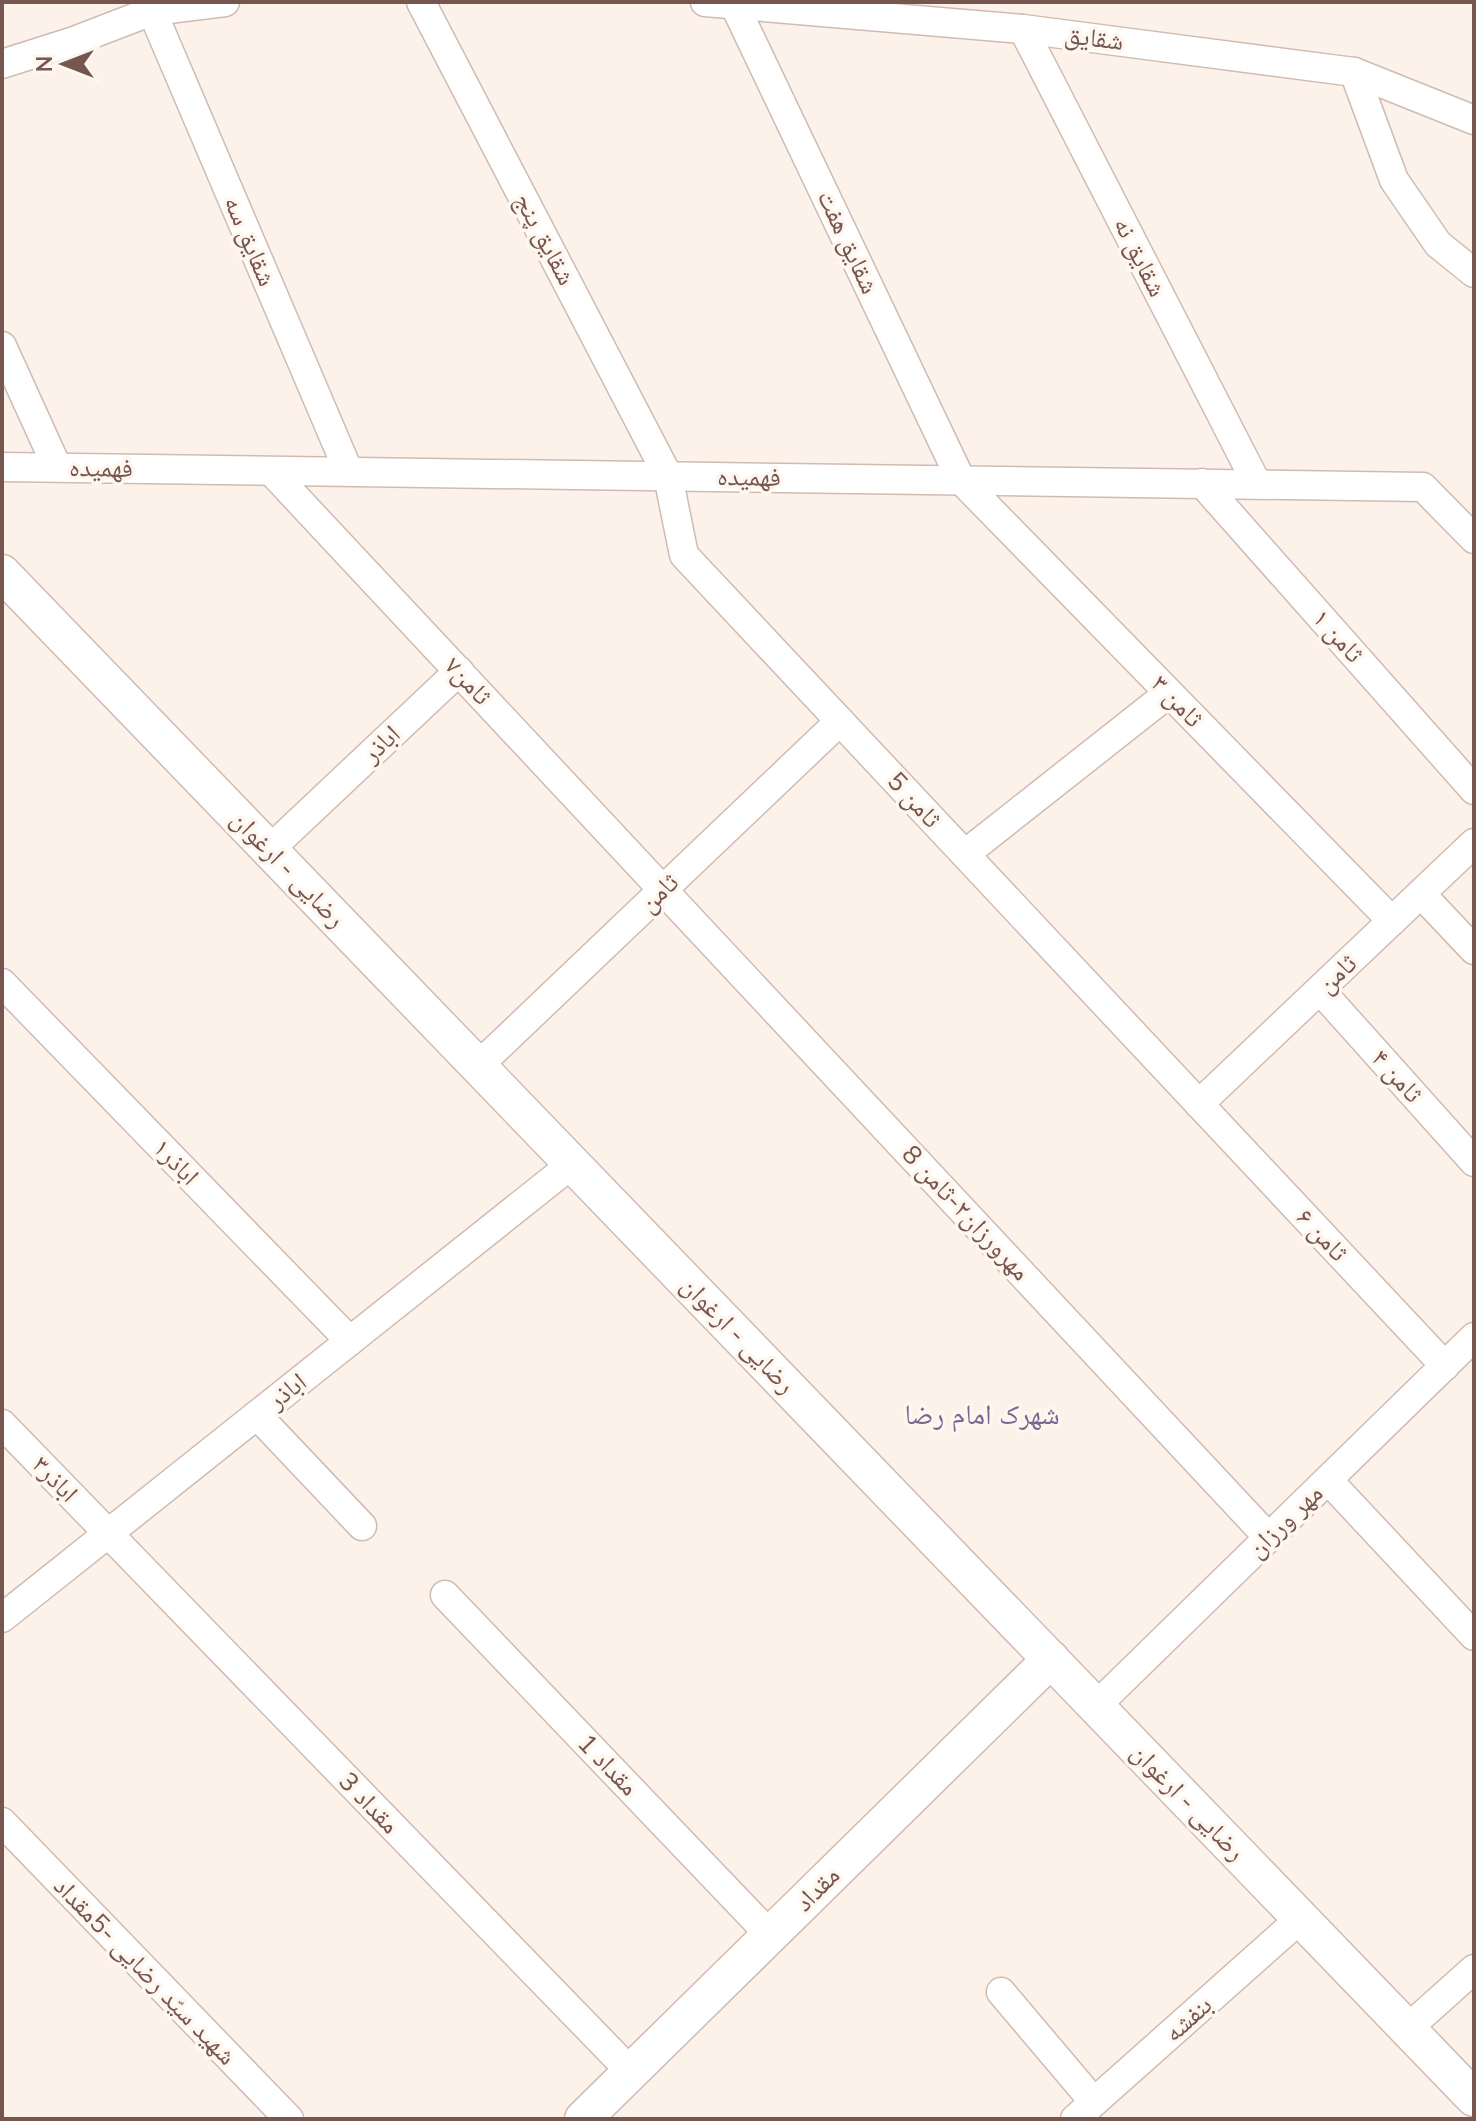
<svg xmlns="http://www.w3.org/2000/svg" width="1476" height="2121" font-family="'Nunito Sans','Noto Naskh Arabic',sans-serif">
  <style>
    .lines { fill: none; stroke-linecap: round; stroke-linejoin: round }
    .minor-casing { stroke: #d0bbb2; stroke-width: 31 }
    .tertiary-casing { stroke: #d0bbb2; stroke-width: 39 }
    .minor { stroke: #fff; stroke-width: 28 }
    .tertiary { stroke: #fff; stroke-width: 36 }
    .labels { text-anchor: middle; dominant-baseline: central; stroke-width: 7; stroke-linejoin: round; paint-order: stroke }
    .street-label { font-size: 26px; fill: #76564e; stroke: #fef7f0 }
    .neighbourhood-label { font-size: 28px; fill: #7c6691; stroke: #fef7f0 }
  </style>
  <rect width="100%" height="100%" fill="#fcf2ea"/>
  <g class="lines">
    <defs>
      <g id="minor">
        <polyline points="145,2 152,11 348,470"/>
        <polyline points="421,2 668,476 684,555 1445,1366"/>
        <polyline points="705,2 1023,29 1354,72 1474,120"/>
        <polyline points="734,4 961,480 1392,921"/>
        <polyline points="1023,29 1257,484"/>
        <polyline points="2,64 74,41 152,11 225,2"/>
        <polyline points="1354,72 1394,180 1438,244 1474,273"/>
        <polyline points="2,346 57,467"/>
        <polyline points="2,467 1423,487 1474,539"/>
        <polyline points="272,472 1268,1537"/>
        <polyline points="1202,483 1474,790"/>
        <polyline points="269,850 459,671"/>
        <polyline points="965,854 1169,693"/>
        <polyline points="1421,894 1474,950"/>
        <polyline points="2,983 350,1341"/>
        <polyline points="1320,990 1474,1162"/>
        <polyline points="478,1066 840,721"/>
        <polyline points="1199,1104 1474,843"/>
        <polyline points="257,1415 362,1526"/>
        <polyline points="2,1424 631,2072"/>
        <polyline points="1328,1480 1474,1636"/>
        <polyline points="445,1595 770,1935"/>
        <polyline points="2,1618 572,1164"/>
        <polyline points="1096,1706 1474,1337"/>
        <polyline points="2,1822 289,2119"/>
        <polyline points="1001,1992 1094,2102"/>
        <polyline points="1407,2029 1474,1969"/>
        <polyline points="1075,2119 1301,1918"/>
      </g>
      <g id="tertiary">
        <polyline points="2,573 1474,2098"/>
        <polyline points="583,2119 1051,1659"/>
      </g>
    </defs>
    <!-- minor casing -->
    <use href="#minor" class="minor-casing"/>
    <!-- tertiary casing -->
    <use href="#tertiary" class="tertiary-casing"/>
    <!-- minor -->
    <use href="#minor" class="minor"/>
    <!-- tertiary -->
    <use href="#tertiary" class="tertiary"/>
  </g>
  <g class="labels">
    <!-- street labels -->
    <g class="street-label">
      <text transform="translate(1094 38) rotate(7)">شقایق</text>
      <text transform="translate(545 239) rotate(62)">شقایق پنج</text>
      <text transform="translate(250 241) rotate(67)">شقایق سه</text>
      <text transform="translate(848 242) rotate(65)">شقایق هفت</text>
      <text transform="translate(1140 257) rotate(63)">شقایق نه</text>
      <text transform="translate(101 468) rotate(1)">فهمیده</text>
      <text transform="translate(749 477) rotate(1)">فهمیده</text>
      <text transform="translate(1338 636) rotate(48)">ثامن ۱</text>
      <text transform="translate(468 681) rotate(47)">ثامن۷</text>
      <text transform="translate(1177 701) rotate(46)">ثامن ۳</text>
      <text transform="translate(381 744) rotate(-43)">اباذر</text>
      <text transform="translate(914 800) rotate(47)">ثامن 5</text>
      <text transform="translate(288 869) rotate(46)">رضایی - ارغوان</text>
      <text transform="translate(659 893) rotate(-44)">ثامن</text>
      <text transform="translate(1337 974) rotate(-43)">ثامن</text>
      <text transform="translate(1397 1076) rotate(48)">ثامن ۴</text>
      <text transform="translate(176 1162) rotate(46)">اباذر۱</text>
      <text transform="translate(966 1213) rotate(47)">مهرورزان۲-ثامن 8</text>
      <text transform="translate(1322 1235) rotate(47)">ثامن ۶</text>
      <text transform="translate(738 1335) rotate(46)">رضایی - ارغوان</text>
      <text transform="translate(287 1391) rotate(-38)">اباذر</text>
      <text transform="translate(55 1479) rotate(46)">اباذر۳</text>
      <text transform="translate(1285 1521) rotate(-44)">مهر ورزان</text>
      <text transform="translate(608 1765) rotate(46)">مقداد 1</text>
      <text transform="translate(1188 1802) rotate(46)">رضایی - ارغوان</text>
      <text transform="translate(369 1803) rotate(46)">مقداد 3</text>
      <text transform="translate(817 1889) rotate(-45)">مقداد</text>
      <text transform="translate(145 1971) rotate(46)">شهید سیّد‌ رضایی -5مقداد</text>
      <text transform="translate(1188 2019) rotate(-42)">بنفشه</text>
    </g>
    <!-- neighbourhood labels -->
    <g class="neighbourhood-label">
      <text x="982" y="1415">شهرک امام رضا</text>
    </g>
  </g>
  <!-- border -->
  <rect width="1476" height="2121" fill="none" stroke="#76564e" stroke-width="8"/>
  <!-- north arrow -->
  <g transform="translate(64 64) rotate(270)" stroke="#fef7f0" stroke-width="6" paint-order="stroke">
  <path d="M0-6L14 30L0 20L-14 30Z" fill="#76564e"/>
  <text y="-12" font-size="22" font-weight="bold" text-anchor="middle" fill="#76564e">N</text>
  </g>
</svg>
